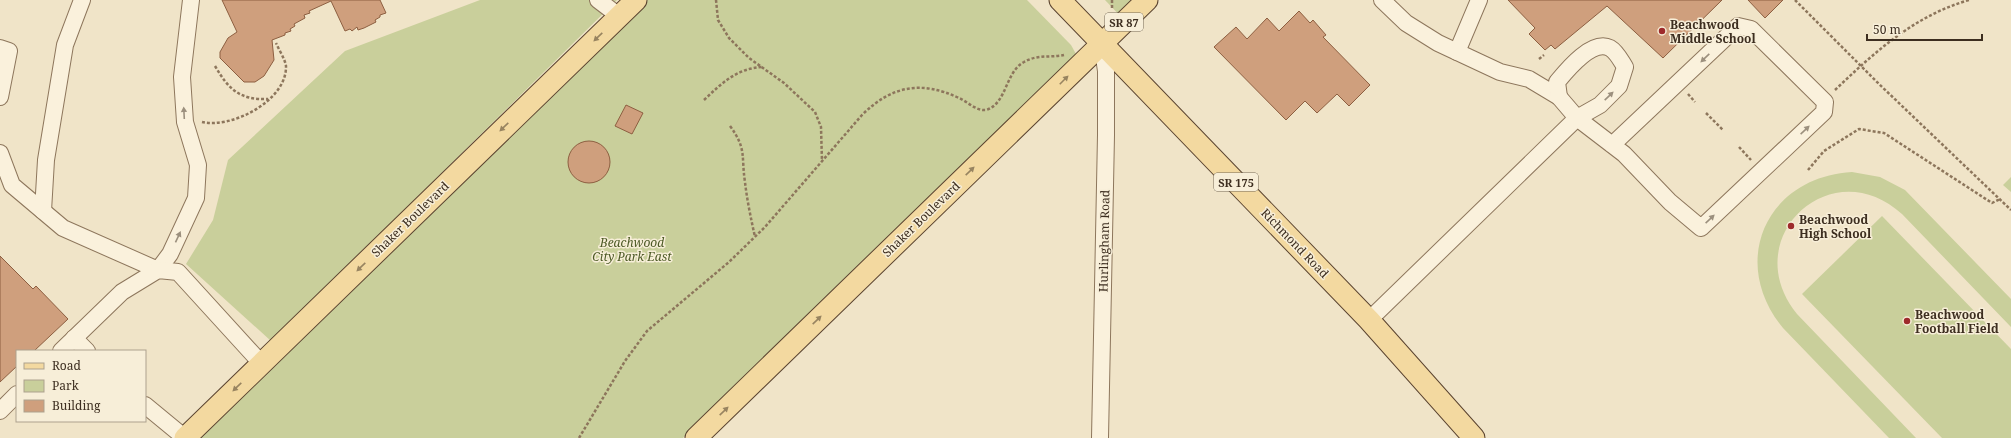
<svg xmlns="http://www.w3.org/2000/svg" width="2011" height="438" font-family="'Noto Serif',serif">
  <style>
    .green { fill: #c9cf9b }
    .building { fill: #cf9f7d; stroke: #8d5f41 }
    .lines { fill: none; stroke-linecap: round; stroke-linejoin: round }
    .minor-casing { stroke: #8d765c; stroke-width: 18 }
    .major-casing { stroke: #5b4430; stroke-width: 23 }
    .path { stroke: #8d765c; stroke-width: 2.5; stroke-dasharray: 3 2; stroke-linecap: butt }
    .minor { stroke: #faf1dc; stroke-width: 16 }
    .major { stroke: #f3d9a0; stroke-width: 21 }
    .oneway { fill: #988460 }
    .oneway2 { fill: #9c907e }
    .poi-dot { fill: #9e2a2b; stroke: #f7eed8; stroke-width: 1.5 }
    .labels { text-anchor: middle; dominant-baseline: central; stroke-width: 3; stroke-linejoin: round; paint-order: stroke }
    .shield { fill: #f7eed8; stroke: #756857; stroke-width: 1 }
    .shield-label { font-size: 11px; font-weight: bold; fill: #3d2e20 }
    .poi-label { font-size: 12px; font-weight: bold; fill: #3d2e20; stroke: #f7eed8; text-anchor: start }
    .street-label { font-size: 12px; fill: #3d2e20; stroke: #f7eed8 }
    .park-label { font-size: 12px; font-style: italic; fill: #4d5a26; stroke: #f7eed8 }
  </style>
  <rect width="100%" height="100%" fill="#f0e4c8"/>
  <!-- green -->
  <g class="green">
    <polygon points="480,0 617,0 271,341 186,264 213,220 228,160 345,51"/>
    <polygon points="642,0 1027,0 1071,45 1076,54 1075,56 683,438 193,438"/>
    <polygon points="1105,0 1147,0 1125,21"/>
    <path d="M1852,172L1880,177L1905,190L2011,299V327L1902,214C1831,149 1736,239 1797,314L1916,438H1889L1783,328C1728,261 1767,177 1852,172Z"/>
    <polygon points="2011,177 2011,192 2003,185"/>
    <polygon points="1882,216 2011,349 2011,438 1942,438 1802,294"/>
  </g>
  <!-- building -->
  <g class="building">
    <polygon points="222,0 380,0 386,13 380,15 380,17 375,20 376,22 364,28 358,30 357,27 352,31 350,29 345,31 331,1 309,11 310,13 304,15 305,18 294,24 295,26 290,29 291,31 285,33 285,35 272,40 274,60 264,76 255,82 244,82 220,58 220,52 228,38 237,32"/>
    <polygon points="1508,0 1722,0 1663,58 1607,6 1555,49 1551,45 1545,50 1529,34 1535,28"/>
    <polygon points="1748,0 1783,0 1765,18"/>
    <polygon points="1299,11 1310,23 1313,20 1326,35 1323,37 1370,85 1349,106 1337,94 1317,113 1305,101 1286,120 1214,47 1236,27 1247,39 1267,18 1279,31"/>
    <polygon points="626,105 643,113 632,134 615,126"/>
    <circle cx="589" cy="162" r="21"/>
    <polygon points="0,256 33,289 36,286 68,319 34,351 17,351 17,366 0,382"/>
  </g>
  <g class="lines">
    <defs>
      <g id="minor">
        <polyline points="598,0 619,16"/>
        <polyline points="1382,0 1406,23 1438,43 1500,72 1529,79 1559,97 1577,118 1624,154 1670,202 1701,228 1824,112 1825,102 1751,29 1738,26 1612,145"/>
        <polyline points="0,48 9,51 0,97"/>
        <polyline points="1457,52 1479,0"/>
        <polyline points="0,153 12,185 63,228 158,270 170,254 196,198 198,165 185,122 182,77 191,0"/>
        <polyline points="43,211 46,160 65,45 82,0"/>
        <path d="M1369,320L1577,118L1600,105L1619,86L1625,67C1621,61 1617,52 1610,48C1592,39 1567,70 1557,82L1559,97"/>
        <polyline points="74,338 87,351"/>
        <polyline points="61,351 122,292 158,270 178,272 261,363"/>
        <polyline points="145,405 185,438"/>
        <polyline points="0,411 17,394"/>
        <polyline points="1100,438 1106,135 1106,71 1102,43"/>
      </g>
      <g id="major">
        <polyline points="1060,0 1369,320 1474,438"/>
        <polyline points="185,438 636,0"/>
        <polyline points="696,438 1147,0"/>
      </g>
    </defs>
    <!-- minor casing -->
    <use href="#minor" class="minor-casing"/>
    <!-- major casing -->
    <use href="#major" class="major-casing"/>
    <!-- path -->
    <g class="path">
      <polyline points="716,0 718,20 729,38 749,58 784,83 815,112 821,127 822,161"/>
      <polyline points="1112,0 1112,9"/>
      <polyline points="1795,0 1879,84 2011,210"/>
      <polyline points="1539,59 1544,55"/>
      <path d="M215,66C229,90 240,100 268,99"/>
      <path d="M1835,90C1876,51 1914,16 1969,0"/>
      <polyline points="1688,94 1695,102"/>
      <path d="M704,100C722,83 737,68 763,67"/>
      <polyline points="1706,113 1723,130"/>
      <path d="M202,122C231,129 287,101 286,66C285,59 279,50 276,43"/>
      <path d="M730,126C747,149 741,156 745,182C747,200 751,219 755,237"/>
      <polyline points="1739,147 1751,160"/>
      <polyline points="1808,170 1824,151 1859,129 1884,133 1992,203 2000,199"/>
      <path d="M579,438L625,361L647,331L729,262L765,227L862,115C891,86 921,80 959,98C968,102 976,111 986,110C1007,104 1005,72 1024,62C1038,54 1050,58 1064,55"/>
    </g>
    <!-- minor -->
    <use href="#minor" class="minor"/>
    <!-- major -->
    <use href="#major" class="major"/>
  </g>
  <!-- one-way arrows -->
  <defs><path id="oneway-solid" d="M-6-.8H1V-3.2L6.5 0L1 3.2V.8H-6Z"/></defs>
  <g class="oneway">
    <use href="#oneway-solid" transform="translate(598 37) rotate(136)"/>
    <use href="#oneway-solid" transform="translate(1064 80) rotate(-45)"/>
    <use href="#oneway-solid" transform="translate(504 127) rotate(136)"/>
    <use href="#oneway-solid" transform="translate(970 171) rotate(-44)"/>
    <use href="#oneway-solid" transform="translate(361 267) rotate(136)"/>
    <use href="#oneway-solid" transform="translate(817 320) rotate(-44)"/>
    <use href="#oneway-solid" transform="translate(237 387) rotate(136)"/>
    <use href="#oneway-solid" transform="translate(724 411) rotate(-44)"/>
  </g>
  <g class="oneway2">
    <use href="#oneway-solid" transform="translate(1705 58) rotate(136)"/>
    <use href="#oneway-solid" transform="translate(1609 96) rotate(-44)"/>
    <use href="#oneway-solid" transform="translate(184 113) rotate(-93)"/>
    <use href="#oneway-solid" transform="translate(1805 130) rotate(-43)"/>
    <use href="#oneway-solid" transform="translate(1710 219) rotate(-43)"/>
    <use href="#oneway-solid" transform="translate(178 237) rotate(-65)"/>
  </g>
  <!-- markers -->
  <g class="poi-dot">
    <circle cx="1662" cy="31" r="4"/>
    <circle cx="1791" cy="226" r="4"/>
    <circle cx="1907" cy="321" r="4"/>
  </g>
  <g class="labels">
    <!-- shield labels -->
    <g class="shield">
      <rect x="1105" y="13" width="38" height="18" rx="3"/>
      <rect x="1214" y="173" width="44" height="18" rx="3"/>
    </g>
    <g class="shield-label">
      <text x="1124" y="22">SR 87</text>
      <text x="1236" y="182">SR 175</text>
    </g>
    <!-- poi labels -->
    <g class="poi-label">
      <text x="1670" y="24">Beachwood<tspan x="1670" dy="14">Middle School</tspan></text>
      <text x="1799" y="219">Beachwood<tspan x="1799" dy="14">High School</tspan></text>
      <text x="1915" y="314">Beachwood<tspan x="1915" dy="14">Football Field</tspan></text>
    </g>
    <!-- street labels -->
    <g class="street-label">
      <text transform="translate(410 219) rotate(-44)">Shaker Boulevard</text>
      <text transform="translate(921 219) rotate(-44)">Shaker Boulevard</text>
      <text transform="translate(1104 241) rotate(-89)">Hurlingham Road</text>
      <text transform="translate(1295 243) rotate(46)">Richmond Road</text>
    </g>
    <!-- park labels -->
    <g class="park-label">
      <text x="632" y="242">Beachwood<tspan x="632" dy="14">City Park East</tspan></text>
    </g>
  </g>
  <!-- legend -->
  <rect x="16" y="350" width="130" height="72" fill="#f7eed8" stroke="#ada18e"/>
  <rect x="24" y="363" width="20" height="6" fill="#f3d9a0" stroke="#ada18e"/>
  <text x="52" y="370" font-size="12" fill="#3d2e20">Road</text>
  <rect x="24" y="380" width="20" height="12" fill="#c9cf9b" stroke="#ada18e"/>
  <text x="52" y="390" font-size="12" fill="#3d2e20">Park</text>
  <rect x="24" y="400" width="20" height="12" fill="#cf9f7d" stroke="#ada18e"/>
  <text x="52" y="410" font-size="12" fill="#3d2e20">Building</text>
  <!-- scale -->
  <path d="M1867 34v6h115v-6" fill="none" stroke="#3d2e20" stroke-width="2"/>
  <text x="1873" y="34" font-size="12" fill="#3d2e20" stroke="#f7eed8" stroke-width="3" paint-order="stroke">50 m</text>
</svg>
